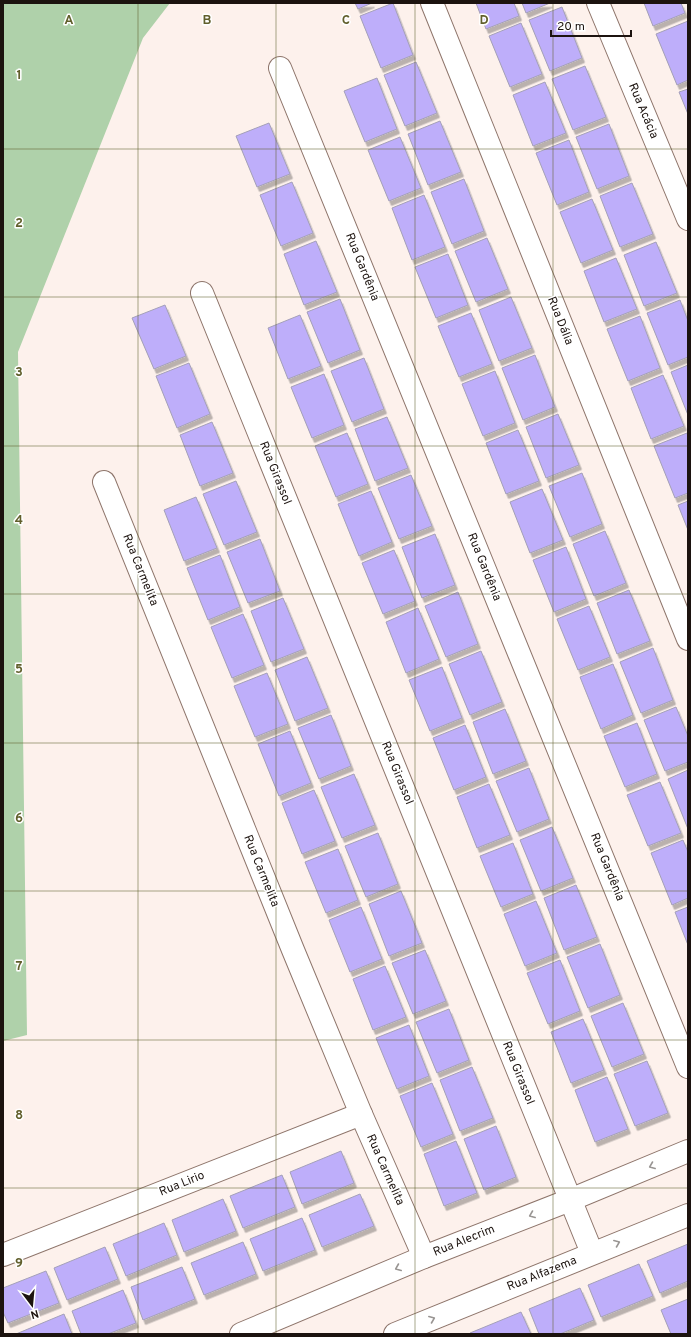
<svg xmlns="http://www.w3.org/2000/svg" width="691" height="1337" font-family="Overpass,sans-serif">
  <style>
    .green { fill: #afd1aa }
    .building { fill: #beaefa; stroke: #a4a0b8; filter: url(#shadow) }
    .lines { fill: none; stroke-linecap: round; stroke-linejoin: round }
    .street-casing { stroke: #8e756b; stroke-width: 24 }
    .street { stroke: #fff; stroke-width: 22 }
    .oneway { stroke: #999593 }
    .grid { fill: none; stroke: #615f2c; stroke-width: 1; stroke-opacity: 0.55 }
    .labels { text-anchor: middle; dominant-baseline: central; stroke-width: 3; stroke-linejoin: round; paint-order: stroke }
    .street-label { font-size: 12px; fill: #1c130f; stroke: #fff }
    .grid-label { font-size: 13px; text-anchor: middle; font-weight: bold; fill: #615f2c; stroke: #fff; stroke-width: 3; stroke-linejoin: round; paint-order: stroke }
  </style>
  <defs>
    <filter id="shadow"><feDropShadow dx="2.5" dy="4.5" stdDeviation="0" flood-color="#0004"/></filter>
  </defs>
  <rect width="100%" height="100%" fill="#fdf1ec"/>
  <!-- green -->
  <polygon class="green" points="3,3 170,3 143,38 18,352 27,1035 3,1041"/>
  <!-- building -->
  <g class="building">
    <polygon points="355,3 372,3 358,9"/>
    <polygon points="393,3 413,55 381,68 360,16"/>
    <polygon points="476,3 514,3 519,16 486,29"/>
    <polygon points="522,3 550,3 526,13"/>
    <polygon points="644,3 681,3 685,13 653,26"/>
    <polygon points="562,7 582,58 550,71 529,20"/>
    <polygon points="688,21 688,80 677,85 656,34"/>
    <polygon points="521,23 542,74 510,87 489,36"/>
    <polygon points="416,62 437,113 405,126 384,75"/>
    <polygon points="585,66 606,117 573,130 552,79"/>
    <polygon points="377,78 397,129 365,142 344,91"/>
    <polygon points="545,82 566,133 533,146 513,95"/>
    <polygon points="688,89 688,114 679,92"/>
    <polygon points="440,121 461,172 428,185 408,134"/>
    <polygon points="269,123 290,174 257,187 236,136"/>
    <polygon points="609,124 629,176 597,189 576,137"/>
    <polygon points="400,137 421,188 389,201 368,150"/>
    <polygon points="569,140 589,192 557,205 536,153"/>
    <polygon points="464,179 484,231 452,244 431,192"/>
    <polygon points="292,182 313,233 281,246 260,195"/>
    <polygon points="632,183 653,234 620,247 600,196"/>
    <polygon points="424,195 445,247 412,260 392,208"/>
    <polygon points="592,199 613,250 581,263 560,212"/>
    <polygon points="487,238 508,289 476,302 455,251"/>
    <polygon points="316,241 337,292 304,305 284,254"/>
    <polygon points="656,242 677,293 644,306 624,255"/>
    <polygon points="448,254 468,305 436,318 415,267"/>
    <polygon points="616,258 637,309 604,322 584,271"/>
    <polygon points="511,297 532,348 499,361 479,310"/>
    <polygon points="340,299 360,350 328,363 307,312"/>
    <polygon points="680,300 688,321 688,357 668,365 647,313"/>
    <polygon points="165,305 186,356 154,369 132,318"/>
    <polygon points="471,313 492,364 459,377 438,326"/>
    <polygon points="300,315 321,366 288,379 268,328"/>
    <polygon points="640,316 660,368 628,381 607,329"/>
    <polygon points="535,355 555,407 523,420 502,368"/>
    <polygon points="364,358 384,409 352,422 331,371"/>
    <polygon points="189,363 210,414 177,428 156,376"/>
    <polygon points="688,365 688,415 671,372"/>
    <polygon points="495,371 515,423 483,436 462,384"/>
    <polygon points="324,374 344,425 312,438 291,387"/>
    <polygon points="663,375 684,426 651,439 631,388"/>
    <polygon points="558,414 579,465 546,478 526,427"/>
    <polygon points="387,417 408,468 375,481 355,429"/>
    <polygon points="212,422 233,473 200,486 180,435"/>
    <polygon points="518,430 539,481 506,494 486,443"/>
    <polygon points="347,433 368,484 336,497 315,446"/>
    <polygon points="687,433 688,437 688,493 675,498 654,446"/>
    <polygon points="582,473 602,524 570,537 549,486"/>
    <polygon points="411,475 432,526 399,539 378,488"/>
    <polygon points="236,481 257,532 224,545 203,494"/>
    <polygon points="542,489 563,540 530,553 510,502"/>
    <polygon points="371,491 392,542 359,556 338,504"/>
    <polygon points="196,497 217,548 184,561 164,510"/>
    <polygon points="688,501 688,530 678,505"/>
    <polygon points="605,531 626,583 594,596 573,544"/>
    <polygon points="435,534 455,585 422,598 402,547"/>
    <polygon points="260,539 280,591 248,603 227,552"/>
    <polygon points="566,547 586,599 554,612 533,560"/>
    <polygon points="394,550 415,601 383,614 362,563"/>
    <polygon points="220,555 240,607 208,620 187,568"/>
    <polygon points="629,590 650,641 617,654 597,603"/>
    <polygon points="458,592 478,644 446,657 425,606"/>
    <polygon points="283,598 304,649 271,662 251,611"/>
    <polygon points="589,606 610,657 578,670 557,619"/>
    <polygon points="418,608 439,659 406,673 386,622"/>
    <polygon points="243,614 264,665 232,678 211,627"/>
    <polygon points="653,648 673,700 641,713 620,662"/>
    <polygon points="481,651 502,702 470,715 449,664"/>
    <polygon points="307,657 328,708 295,721 275,670"/>
    <polygon points="613,664 633,715 601,729 580,677"/>
    <polygon points="442,667 462,718 430,731 409,680"/>
    <polygon points="267,673 288,724 255,737 234,686"/>
    <polygon points="676,707 688,736 688,762 665,771 644,720"/>
    <polygon points="505,709 526,761 493,774 473,722"/>
    <polygon points="331,715 351,766 319,779 298,728"/>
    <polygon points="637,723 657,774 625,787 604,736"/>
    <polygon points="465,725 486,777 454,790 433,738"/>
    <polygon points="290,731 311,783 279,796 258,744"/>
    <polygon points="529,768 549,819 517,832 496,781"/>
    <polygon points="688,770 688,829 668,779"/>
    <polygon points="354,774 375,825 342,838 321,787"/>
    <polygon points="660,782 681,833 648,846 627,795"/>
    <polygon points="489,784 510,835 477,848 457,797"/>
    <polygon points="314,790 335,841 302,854 282,803"/>
    <polygon points="552,827 573,878 541,891 520,840"/>
    <polygon points="378,833 398,884 366,897 345,846"/>
    <polygon points="683,840 688,852 688,898 672,905 651,853"/>
    <polygon points="513,843 533,894 501,907 480,856"/>
    <polygon points="338,849 358,900 326,913 305,862"/>
    <polygon points="576,885 597,937 564,950 544,898"/>
    <polygon points="401,891 422,943 389,956 369,904"/>
    <polygon points="536,901 557,953 525,966 504,914"/>
    <polygon points="361,907 382,959 350,972 329,920"/>
    <polygon points="688,907 688,945 675,912"/>
    <polygon points="600,944 620,995 588,1008 567,957"/>
    <polygon points="425,950 446,1001 413,1014 392,963"/>
    <polygon points="560,960 580,1011 548,1024 527,973"/>
    <polygon points="385,966 406,1017 373,1030 353,979"/>
    <polygon points="623,1003 644,1054 612,1067 591,1016"/>
    <polygon points="449,1009 469,1060 437,1073 416,1022"/>
    <polygon points="583,1019 604,1070 571,1083 551,1032"/>
    <polygon points="409,1025 429,1076 397,1089 376,1038"/>
    <polygon points="647,1061 668,1113 635,1126 614,1074"/>
    <polygon points="472,1067 493,1118 460,1131 440,1080"/>
    <polygon points="607,1077 628,1129 595,1142 575,1090"/>
    <polygon points="432,1083 453,1134 421,1147 400,1096"/>
    <polygon points="496,1126 516,1177 484,1190 464,1139"/>
    <polygon points="456,1141 477,1193 444,1206 424,1154"/>
    <polygon points="341,1151 354,1183 302,1204 290,1172"/>
    <polygon points="282,1175 295,1207 243,1228 230,1196"/>
    <polygon points="360,1194 374,1226 322,1247 309,1215"/>
    <polygon points="223,1199 236,1231 184,1252 172,1220"/>
    <polygon points="302,1218 315,1250 263,1271 250,1239"/>
    <polygon points="164,1223 177,1255 126,1276 113,1244"/>
    <polygon points="243,1242 256,1274 204,1295 191,1263"/>
    <polygon points="688,1244 688,1281 660,1293 647,1261"/>
    <polygon points="105,1247 118,1279 67,1300 54,1268"/>
    <polygon points="639,1264 653,1296 601,1317 588,1285"/>
    <polygon points="182,1267 195,1299 143,1320 131,1287"/>
    <polygon points="46,1271 59,1303 8,1323 3,1312 3,1288"/>
    <polygon points="580,1288 594,1320 560,1334 539,1334 529,1309"/>
    <polygon points="123,1290 136,1323 108,1334 81,1334 72,1311"/>
    <polygon points="688,1299 688,1334 671,1334 661,1310"/>
    <polygon points="521,1312 531,1334 471,1334 470,1333"/>
    <polygon points="64,1314 72,1334 16,1334"/>
  </g>
  <g class="lines">
    <defs>
      <g id="street">
        <polyline points="432,3 688,639"/>
        <polyline points="598,3 688,219"/>
        <polyline points="280,68 688,1067"/>
        <polyline points="202,293 592,1253"/>
        <polyline points="104,482 293,950 361,1114 424,1257"/>
        <polyline points="3,1255 361,1114"/>
        <polyline points="241,1334 424,1257 570,1200 688,1151"/>
        <polyline points="395,1334 688,1215"/>
      </g>
    </defs>
    <!-- street casing -->
    <use href="#street" class="street-casing"/>
    <!-- street -->
    <use href="#street" class="street"/>
  </g>
  <!-- one-way arrows -->
  <defs><path id="oneway-chevron" d="M-2-3.5L2.5 0L-2 3.5" fill="none" stroke-width="1.6" stroke-linecap="round" stroke-linejoin="round"/></defs>
  <g class="oneway">
    <use href="#oneway-chevron" transform="translate(652 1166) rotate(158)"/>
    <use href="#oneway-chevron" transform="translate(532 1215) rotate(158)"/>
    <use href="#oneway-chevron" transform="translate(617 1243) rotate(-22)"/>
    <use href="#oneway-chevron" transform="translate(398 1268) rotate(157)"/>
    <use href="#oneway-chevron" transform="translate(432 1319) rotate(-22)"/>
  </g>
  <!-- grid -->
  <path class="grid" d="M138,3V1334M276,3V1334M415,3V1334M553,3V1334M3,149H688M3,297H688M3,446H688M3,594H688M3,743H688M3,891H688M3,1040H688M3,1188H688"/>
  <g class="labels">
    <!-- street labels -->
    <g class="street-label">
      <text transform="translate(643 111) rotate(67)">Rua Acácia</text>
      <text transform="translate(362 267) rotate(68)">Rua Gardênia</text>
      <text transform="translate(560 321) rotate(68)">Rua Dália</text>
      <text transform="translate(275 473) rotate(68)">Rua Girassol</text>
      <text transform="translate(484 567) rotate(68)">Rua Gardênia</text>
      <text transform="translate(140 570) rotate(68)">Rua Carmelita</text>
      <text transform="translate(397 773) rotate(68)">Rua Girassol</text>
      <text transform="translate(607 867) rotate(68)">Rua Gardênia</text>
      <text transform="translate(261 871) rotate(68)">Rua Carmelita</text>
      <text transform="translate(518 1073) rotate(68)">Rua Girassol</text>
      <text transform="translate(385 1170) rotate(66)">Rua Carmelita</text>
      <text transform="translate(182 1184) rotate(-22)">Rua Lirio</text>
      <text transform="translate(464 1241) rotate(-22)">Rua Alecrim</text>
      <text transform="translate(542 1274) rotate(-22)">Rua Alfazema</text>
    </g>
  </g>
  <g class="grid-label">
    <text x="69" y="24">A</text>
    <text x="207" y="24">B</text>
    <text x="346" y="24">C</text>
    <text x="484" y="24">D</text>
    <text x="19" y="79">1</text>
    <text x="19" y="227">2</text>
    <text x="19" y="376">3</text>
    <text x="19" y="524">4</text>
    <text x="19" y="673">5</text>
    <text x="19" y="822">6</text>
    <text x="19" y="970">7</text>
    <text x="19" y="1119">8</text>
    <text x="19" y="1267">9</text>
  </g>
  <!-- border -->
  <rect width="691" height="1337" fill="none" stroke="#1c130f" stroke-width="8"/>
  <!-- north arrow -->
  <g transform="translate(32 1305) rotate(164)" stroke="#ffffff" stroke-width="3" paint-order="stroke">
  <path d="M0-3L7 15L0 10L-7 15Z" fill="#1c130f"/>
  <text y="-6" font-size="11" font-weight="bold" text-anchor="middle" fill="#1c130f">N</text>
  </g>
  <!-- scale -->
  <path d="M551 30v6h80v-6" fill="none" stroke="#1c130f" stroke-width="2"/>
  <text x="557" y="30" font-size="12" fill="#1c130f" stroke="#ffffff" stroke-width="3" paint-order="stroke">20 m</text>
</svg>
